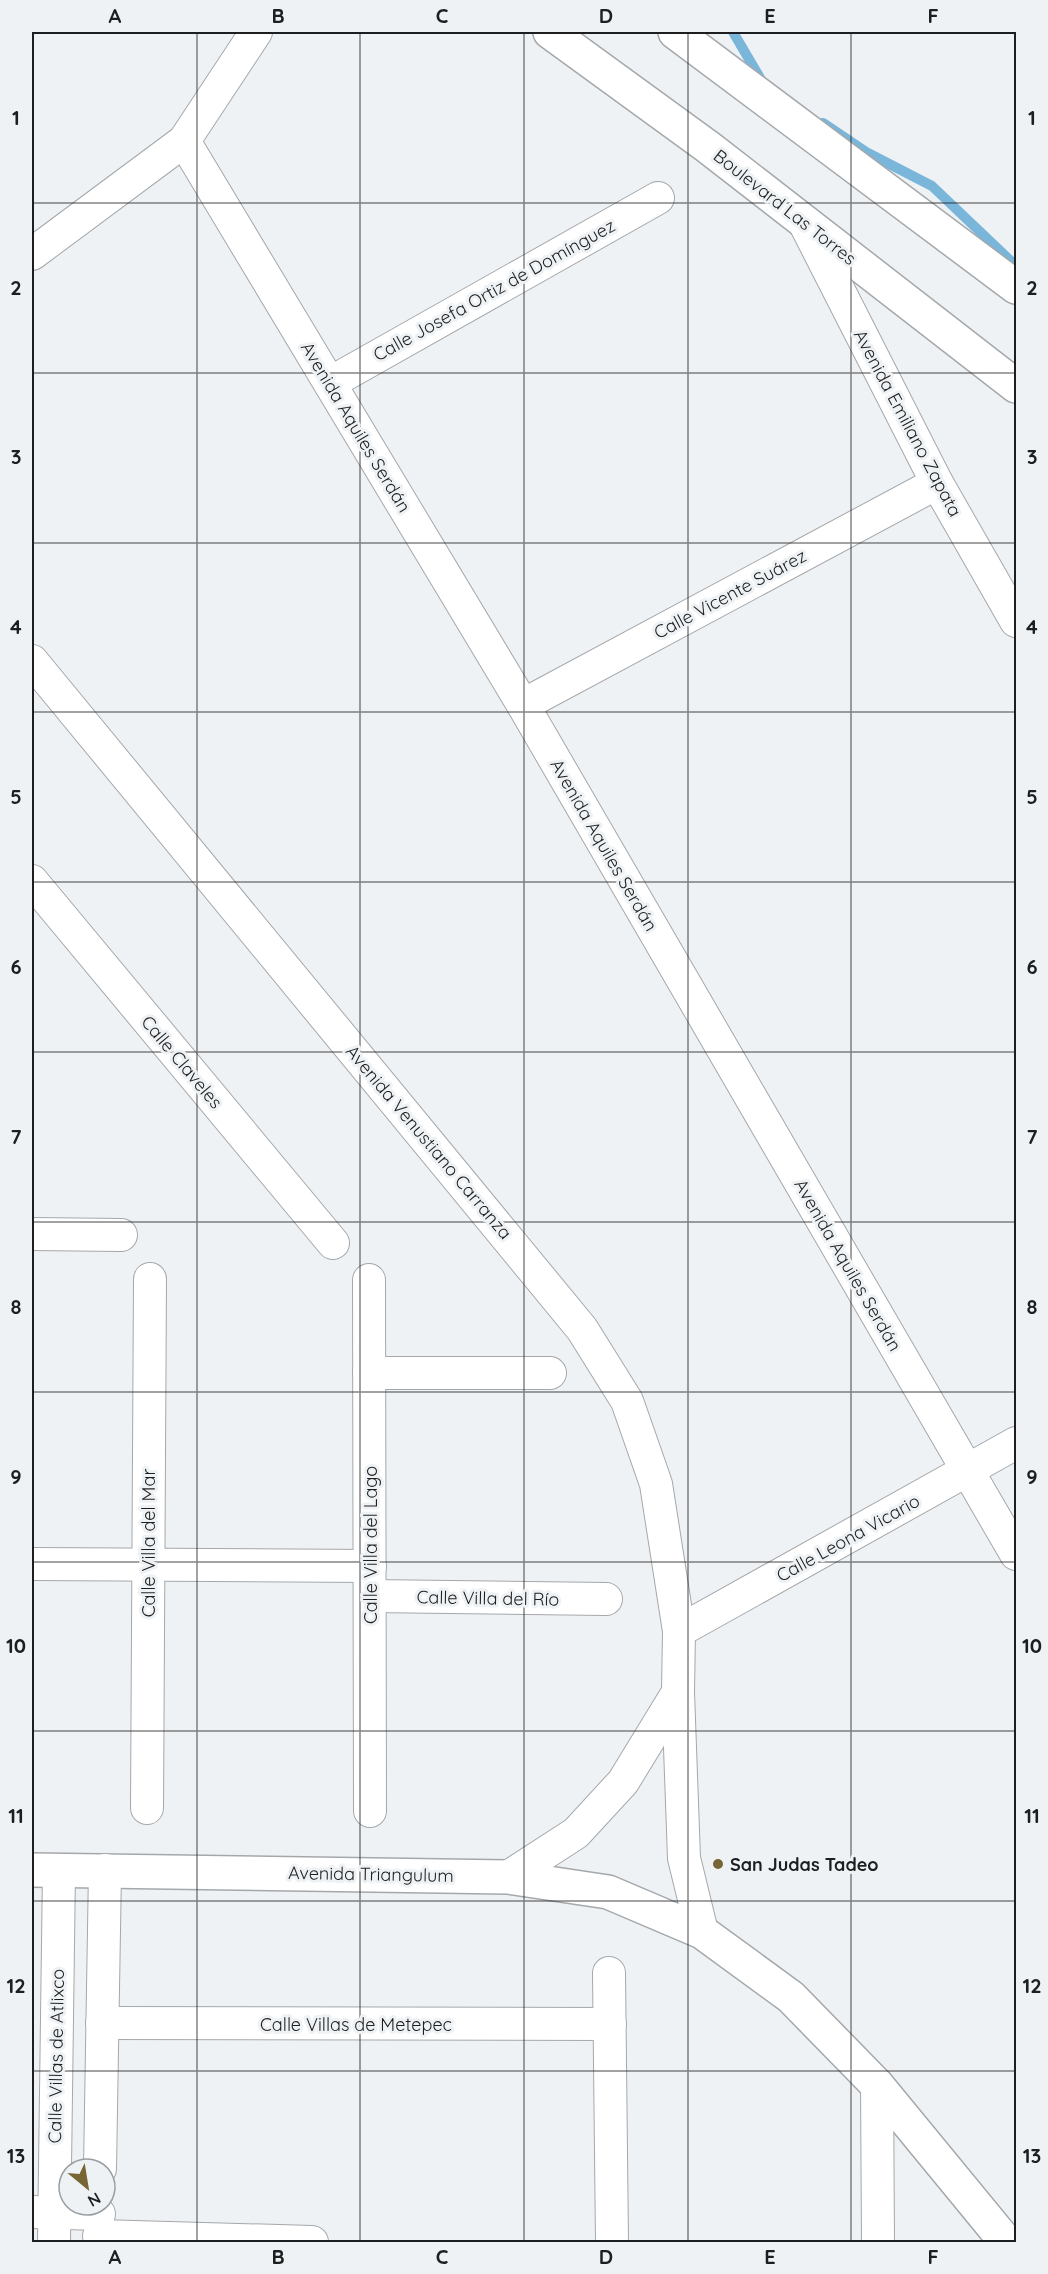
<svg xmlns="http://www.w3.org/2000/svg" width="1048" height="2274" font-family="Quicksand,sans-serif">
  <style>
    .lines { fill: none; stroke-linecap: round; stroke-linejoin: round }
    .stream { stroke: #7ab6da; stroke-width: 10 }
    .minor-casing { stroke: #a5a8ab; stroke-width: 34 }
    .secondary-casing { stroke: #a5a8ab; stroke-width: 36 }
    .minor { stroke: #fff; stroke-width: 32 }
    .secondary { stroke: #fff; stroke-width: 33 }
    .grid { fill: none; stroke: #1d1e1f; stroke-width: 1.5; stroke-opacity: 0.55 }
    .poi-dot { fill: #796433; stroke: #eef2f5; stroke-width: 2 }
    .labels { text-anchor: middle; dominant-baseline: central; stroke-width: 6; stroke-linejoin: round; paint-order: stroke }
    .street-label { font-size: 18px; fill: #1d1e1f; stroke: #eef2f5 }
    .poi-label { font-size: 18px; font-weight: bold; fill: #1d1e1f; stroke: #eef2f5; text-anchor: start }
    .neatline { fill: none; stroke: #1d1e1f; stroke-width: 2 }
    .grid-label { font-size: 20px; text-anchor: middle; font-weight: bold; fill: #1d1e1f }
  </style>
  <rect width="100%" height="100%" fill="#eef2f5"/>
  <g class="lines">
    <!-- stream -->
    <g class="stream">
      <polyline points="733,32 763,83"/>
      <polyline points="823,123 866,152 932,186 1016,266"/>
    </g>
    <defs>
      <g id="minor">
        <polyline points="184,141 523,705 1016,1554"/>
        <polyline points="804,222 937,483 1016,621"/>
        <polyline points="32,254 184,141 256,32"/>
        <polyline points="330,383 658,198"/>
        <polyline points="32,661 582,1329 627,1401 656,1484 679,1631 678,1692 623,1782 576,1833 508,1877"/>
        <polyline points="523,705 937,483"/>
        <polyline points="32,881 333,1243"/>
        <polyline points="32,1234 121,1235"/>
        <polyline points="369,1280 370,1811"/>
        <polyline points="369,1373 550,1373"/>
        <polyline points="32,1564 370,1566"/>
        <polyline points="370,1596 606,1599"/>
        <polyline points="679,1631 1016,1443"/>
        <polyline points="678,1692 684,1858 702,1932"/>
        <polyline points="147,1808 150,1279"/>
        <polyline points="609,1973 612,2242"/>
        <polyline points="102,2023 610,2024"/>
        <polyline points="877,2085 878,2242"/>
        <polyline points="100,2169 105,1870"/>
        <polyline points="32,2212 99,2214"/>
        <polyline points="99,2236 312,2242"/>
        <polyline points="54,2242 59,1870"/>
      </g>
      <g id="secondary">
        <polyline points="550,32 708,147 1016,386"/>
        <polyline points="675,32 1016,287"/>
        <polyline points="32,1870 508,1877 608,1892 702,1932 791,1997 877,2085 1006,2242"/>
      </g>
    </defs>
    <!-- minor casing -->
    <use href="#minor" class="minor-casing"/>
    <!-- secondary casing -->
    <use href="#secondary" class="secondary-casing"/>
    <!-- minor -->
    <use href="#minor" class="minor"/>
    <!-- secondary -->
    <use href="#secondary" class="secondary"/>
  </g>
  <!-- grid -->
  <path class="grid" d="M197,32V2242M360,32V2242M524,32V2242M688,32V2242M851,32V2242M32,203H1016M32,373H1016M32,543H1016M32,712H1016M32,882H1016M32,1052H1016M32,1222H1016M32,1392H1016M32,1562H1016M32,1731H1016M32,1901H1016M32,2071H1016"/>
  <!-- markers -->
  <circle class="poi-dot" cx="718" cy="1864" r="6"/>
  <g class="labels">
    <!-- street labels -->
    <g class="street-label">
      <text transform="translate(785 207) rotate(38)">Boulevard Las Torres</text>
      <text transform="translate(494 290) rotate(-29)">Calle Josefa Ortiz de Domínguez</text>
      <text transform="translate(908 423) rotate(62)">Avenida Emiliano Zapata</text>
      <text transform="translate(356 427) rotate(59)">Avenida Aquiles Serdán</text>
      <text transform="translate(730 594) rotate(-28)">Calle Vicente Suárez</text>
      <text transform="translate(604 845) rotate(60)">Avenida Aquiles Serdán</text>
      <text transform="translate(182 1062) rotate(50)">Calle Claveles</text>
      <text transform="translate(429 1142) rotate(50)">Avenida Venustiano Carranza</text>
      <text transform="translate(848 1265) rotate(60)">Avenida Aquiles Serdán</text>
      <text transform="translate(848 1538) rotate(-29)">Calle Leona Vicario</text>
      <text transform="translate(148 1543) rotate(-90)">Calle Villa del Mar</text>
      <text transform="translate(370 1545) rotate(-90)">Calle Villa del Lago</text>
      <text transform="translate(488 1598) rotate(1)">Calle Villa del Río</text>
      <text transform="translate(371 1874) rotate(1)">Avenida Triangulum</text>
      <text x="356" y="2024">Calle Villas de Metepec</text>
      <text transform="translate(56 2056) rotate(-89)">Calle Villas de Atlixco</text>
    </g>
    <!-- poi labels -->
    <g class="poi-label">
      <text x="730" y="1864">San Judas Tadeo</text>
    </g>
  </g>
  <!-- border -->
  <rect width="1048" height="2274" fill="none" stroke="#eef2f5" stroke-width="66"/>
  <!-- north arrow -->
  <g transform="translate(87 2187) rotate(150)"><circle r="28" fill="#eef2f5" stroke="#9a9d9f" stroke-width="1.5"/>
  <path d="M0-4.5L10 22L0 15L-10 22Z" fill="#796433"/>
  <text y="-9" font-size="16" font-weight="bold" text-anchor="middle" fill="#1d1e1f">N</text>
  </g>
  <rect x="33" y="33" width="982" height="2208" class="neatline"/>
  <g class="grid-label">
    <text x="115" y="23">A</text>
    <text x="278" y="23">B</text>
    <text x="442" y="23">C</text>
    <text x="606" y="23">D</text>
    <text x="770" y="23">E</text>
    <text x="933" y="23">F</text>
    <text x="16" y="125">1</text>
    <text x="1032" y="125">1</text>
    <text x="16" y="295">2</text>
    <text x="1032" y="295">2</text>
    <text x="16" y="464">3</text>
    <text x="1032" y="464">3</text>
    <text x="16" y="634">4</text>
    <text x="1032" y="634">4</text>
    <text x="16" y="804">5</text>
    <text x="1032" y="804">5</text>
    <text x="16" y="974">6</text>
    <text x="1032" y="974">6</text>
    <text x="16" y="1144">7</text>
    <text x="1032" y="1144">7</text>
    <text x="16" y="1314">8</text>
    <text x="1032" y="1314">8</text>
    <text x="16" y="1484">9</text>
    <text x="1032" y="1484">9</text>
    <text x="16" y="1653">10</text>
    <text x="1032" y="1653">10</text>
    <text x="16" y="1823">11</text>
    <text x="1032" y="1823">11</text>
    <text x="16" y="1993">12</text>
    <text x="1032" y="1993">12</text>
    <text x="16" y="2163">13</text>
    <text x="1032" y="2163">13</text>
    <text x="115" y="2264">A</text>
    <text x="278" y="2264">B</text>
    <text x="442" y="2264">C</text>
    <text x="606" y="2264">D</text>
    <text x="770" y="2264">E</text>
    <text x="933" y="2264">F</text>
  </g>
</svg>
